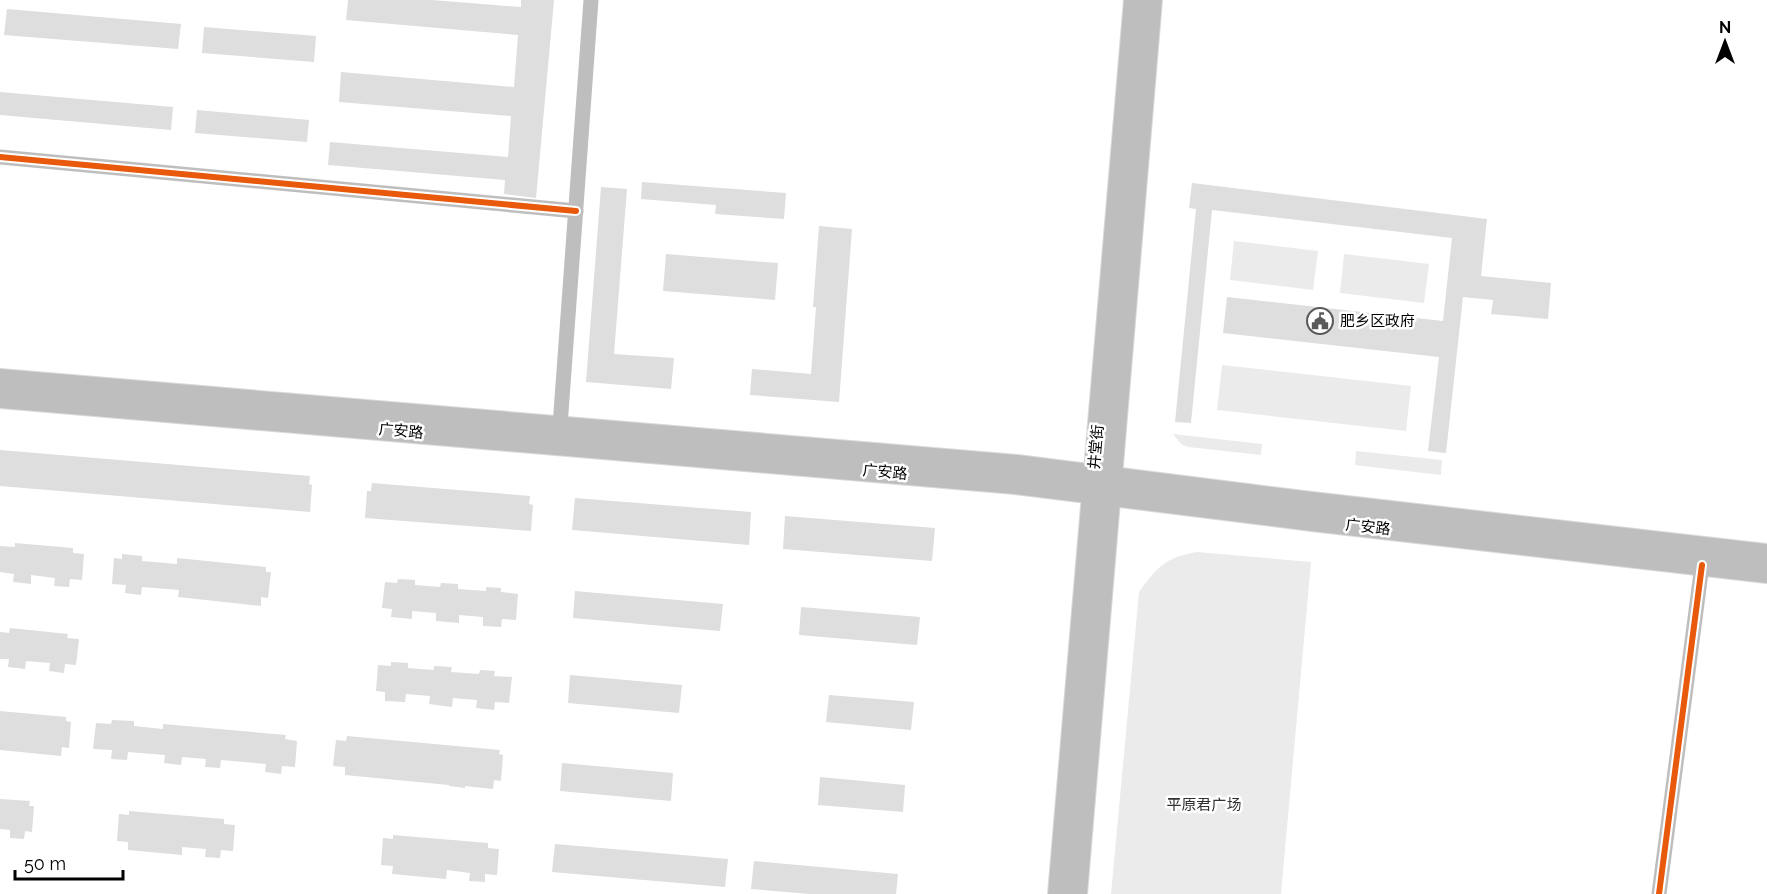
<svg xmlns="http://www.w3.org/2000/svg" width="1767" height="894" font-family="Raleway,'Noto Sans SC',sans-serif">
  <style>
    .green { fill: #ebebeb }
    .building { fill: #dedede }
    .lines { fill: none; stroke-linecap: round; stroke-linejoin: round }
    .major-casing { stroke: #dbdbdb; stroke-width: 22 }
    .minor { stroke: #bebebe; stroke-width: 15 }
    .major { stroke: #bebebe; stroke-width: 20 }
    .cycleway-casing { stroke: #fff; stroke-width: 10 }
    .cycleway { stroke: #e8590c; stroke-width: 6 }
    .labels { text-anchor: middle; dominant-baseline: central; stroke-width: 5; stroke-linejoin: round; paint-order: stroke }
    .poi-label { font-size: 15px; fill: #000; stroke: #fff; text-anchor: start }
    .street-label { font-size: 15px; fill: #000; stroke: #fff }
    .park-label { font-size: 15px; fill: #313131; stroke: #fff }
  </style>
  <rect width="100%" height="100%" fill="#fff"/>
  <!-- green -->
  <g class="green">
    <polygon points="1234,241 1318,251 1313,290 1230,280"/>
    <polygon points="1344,254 1429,264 1424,303 1340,293"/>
    <polygon points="1222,365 1411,386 1406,431 1217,410"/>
    <polygon points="1173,434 1262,444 1261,455 1188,447 1181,444"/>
    <polygon points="1356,451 1442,460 1441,475 1355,465"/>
    <path d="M1197,552L1311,562L1281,894H1111L1139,592C1157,567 1166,557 1197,552Z"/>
  </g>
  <!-- building -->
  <g class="building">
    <polygon points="348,0 432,0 521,7 521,0 554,0 536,198 504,194 505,180 328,165 330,142 508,157 511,116 339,102 341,72 514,87 518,35 346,20"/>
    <polygon points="7,9 181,24 178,49 4,35"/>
    <polygon points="204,27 316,36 314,62 202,53"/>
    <polygon points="0,92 173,107 171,130 0,115"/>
    <polygon points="197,110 309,120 307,142 195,133"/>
    <polygon points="642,182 786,193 784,219 715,214 716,205 641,199"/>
    <polygon points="1192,183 1487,219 1481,276 1551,283 1548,319 1491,314 1493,300 1463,297 1446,453 1428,451 1439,357 1223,333 1227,297 1443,321 1452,238 1212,210 1191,423 1175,422 1196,209 1189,208"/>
    <polygon points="601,187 627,189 614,354 674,358 671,389 586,382"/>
    <polygon points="819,226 852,229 839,402 750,395 752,369 811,374 816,307 813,307"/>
    <polygon points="666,254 778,263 775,300 663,291"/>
    <polygon points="0,450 310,476 309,484 312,485 310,512 0,486"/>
    <polygon points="372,483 530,496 529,504 533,505 531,531 365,518 367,491 371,491"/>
    <polygon points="575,498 751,512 749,545 572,530"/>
    <polygon points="785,516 935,528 932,561 783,549"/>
    <polygon points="15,543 73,548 73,553 84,554 82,580 70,579 69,587 54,586 55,578 31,575 31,584 13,582 14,574 0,572 0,546 15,547"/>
    <polygon points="122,554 142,556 142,561 177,564 177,558 266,567 266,572 271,572 268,598 261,597 261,606 178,597 179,590 142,587 141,595 125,593 126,585 112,584 114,558 122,559"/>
    <polygon points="398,579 415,580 415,585 440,587 441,583 458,584 458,589 486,591 486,587 501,588 501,592 518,594 516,620 502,619 501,627 483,626 483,617 459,615 459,623 436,621 436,613 412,611 412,619 391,617 392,609 382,608 385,582 397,583"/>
    <polygon points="575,591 723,604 720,631 573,618"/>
    <polygon points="801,607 920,617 917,645 799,635"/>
    <polygon points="10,628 68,634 67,638 79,639 76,665 65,664 64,673 49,671 50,663 26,661 25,669 8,667 9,659 0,659 0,632 9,633"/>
    <polygon points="391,662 408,663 408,668 434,670 434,666 452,667 451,672 479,674 480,670 495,671 494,676 512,677 509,703 495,702 494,710 476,708 477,700 453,698 452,707 429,704 430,696 406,694 405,702 385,701 385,692 376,691 378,665 391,666"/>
    <polygon points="570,675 682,685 679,713 568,703"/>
    <polygon points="829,695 914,702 911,730 826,722"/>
    <polygon points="0,711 66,717 66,721 71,722 69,748 62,747 61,756 0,750"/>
    <polygon points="112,720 134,721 134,726 163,729 163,724 286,735 285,739 297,741 295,767 282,766 281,774 265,772 266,764 221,760 220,768 205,767 206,759 182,757 181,765 164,763 165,755 128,752 127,760 111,759 112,750 93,749 96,723 111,724"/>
    <polygon points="347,736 500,750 499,754 503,755 501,781 494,780 493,789 465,786 465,788 449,786 449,785 345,775 345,767 333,766 336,740 346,741"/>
    <polygon points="562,763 673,773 671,801 560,791"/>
    <polygon points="820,777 905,785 903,812 818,805"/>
    <polygon points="0,799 30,801 29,806 34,806 32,832 25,831 24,839 10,838 10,830 0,829"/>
    <polygon points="129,811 224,819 224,824 235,825 233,851 221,850 220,858 205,857 206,849 182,847 182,855 128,850 128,842 117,841 119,814 129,815"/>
    <polygon points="393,835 488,843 488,848 499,849 497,875 485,874 485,882 469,881 470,873 447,870 446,879 392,874 393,866 381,865 383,838 393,839"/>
    <polygon points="555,844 728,859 725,887 552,872"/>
    <polygon points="754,861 898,874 896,894 810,894 751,889"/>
  </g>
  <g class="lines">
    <defs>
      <g id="major">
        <polyline points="0,379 1017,465 1303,501 1767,554"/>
        <polyline points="0,398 1015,484 1312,521 1767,573"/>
        <polyline points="1058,894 1134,0"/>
        <polyline points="1077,894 1152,0"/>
      </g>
    </defs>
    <!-- major casing -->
    <use href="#major" class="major-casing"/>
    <!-- minor -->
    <g class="minor">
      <polyline points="0,157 576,211"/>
      <polyline points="560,426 591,0"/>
      <polyline points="1659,894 1702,565"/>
    </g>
    <!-- major -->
    <use href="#major" class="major"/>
    <defs>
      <g id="cycleway">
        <polyline points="0,157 576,211"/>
        <polyline points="1659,894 1702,565"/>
      </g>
    </defs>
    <!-- cycleway casing -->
    <use href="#cycleway" class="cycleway-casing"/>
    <!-- cycleway -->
    <use href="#cycleway" class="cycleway"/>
  </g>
  <!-- icons -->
  <defs>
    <symbol id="civic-ring" viewBox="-11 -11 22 22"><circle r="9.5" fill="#fff" stroke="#595959" stroke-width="1.5"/><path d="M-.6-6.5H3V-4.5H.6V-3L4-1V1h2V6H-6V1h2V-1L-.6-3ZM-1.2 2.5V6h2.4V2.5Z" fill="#595959"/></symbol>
  </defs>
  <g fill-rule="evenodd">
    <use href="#civic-ring" x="1305" y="306" width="30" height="30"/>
  </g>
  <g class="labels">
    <!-- poi labels -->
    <g class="poi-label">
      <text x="1340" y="321">肥乡区政府</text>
    </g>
    <!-- street labels -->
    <g class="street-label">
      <text transform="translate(401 431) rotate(5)">广安路</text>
      <text transform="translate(1096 447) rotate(-85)">井堂街</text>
      <text transform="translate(885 472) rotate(5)">广安路</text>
      <text transform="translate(1368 527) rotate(6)">广安路</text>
    </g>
    <!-- park labels -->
    <g class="park-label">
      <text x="1204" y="805">平原君广场</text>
    </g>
  </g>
  <!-- north arrow -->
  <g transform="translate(1725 42)" stroke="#ffffff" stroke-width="4.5" paint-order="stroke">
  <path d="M0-4.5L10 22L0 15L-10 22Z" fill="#000000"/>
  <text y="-9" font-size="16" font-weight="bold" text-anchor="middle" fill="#000000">N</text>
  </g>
  <!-- scale -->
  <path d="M15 870v9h108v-9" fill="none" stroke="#000000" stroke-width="3"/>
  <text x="24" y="870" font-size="18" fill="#000000" stroke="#ffffff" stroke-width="4.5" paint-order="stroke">50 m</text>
</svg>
